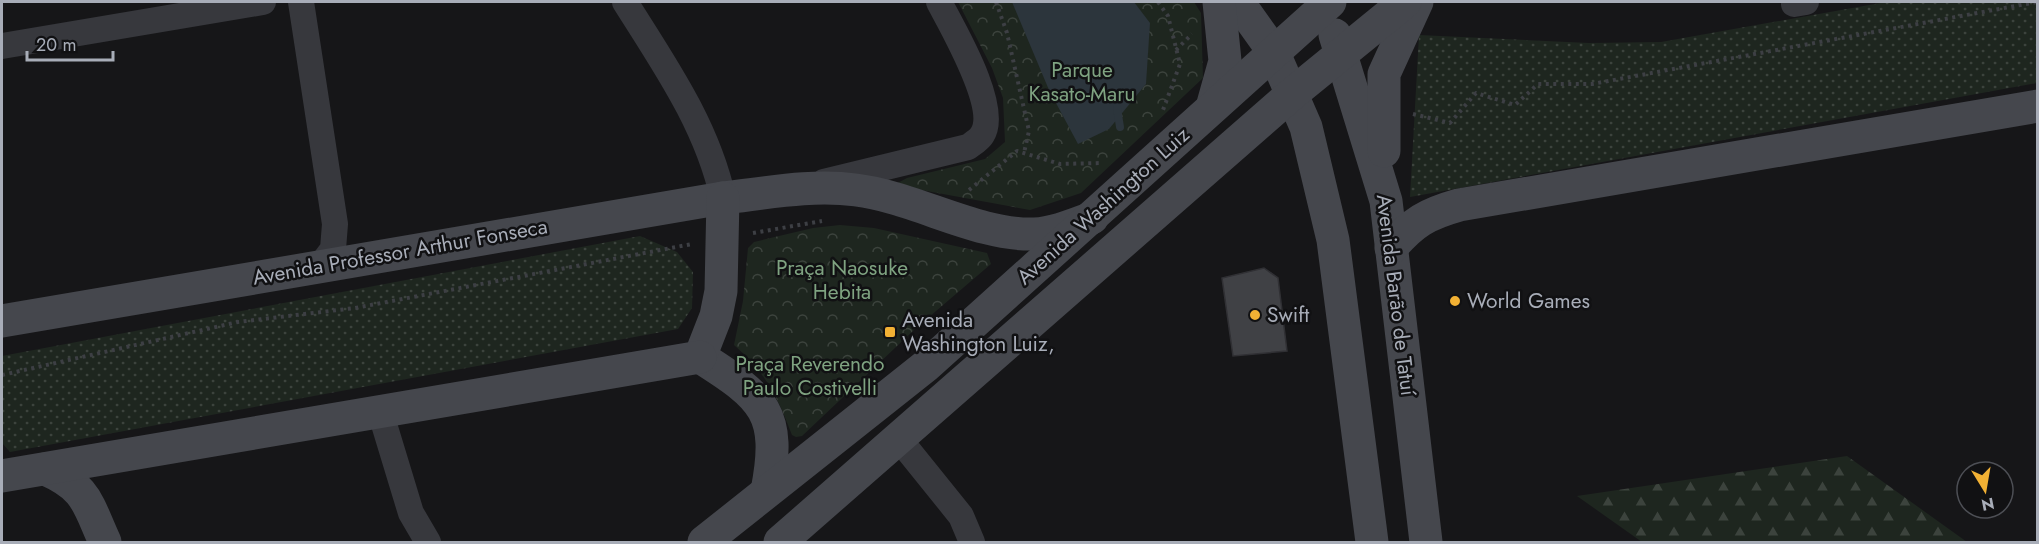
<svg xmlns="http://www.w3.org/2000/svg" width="2039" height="544" font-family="Jost,sans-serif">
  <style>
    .grass { fill: url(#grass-dots) }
    .forest { fill: url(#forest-firs) }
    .park { fill: url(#park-crowns) }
    .water { fill: #2c353c }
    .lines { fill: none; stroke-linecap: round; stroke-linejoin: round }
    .stream { stroke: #2c353c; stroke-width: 8 }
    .building { fill: #404145; stroke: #303034; stroke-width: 1.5 }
    .path { stroke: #3d3f44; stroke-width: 4; stroke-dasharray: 3 4.5; stroke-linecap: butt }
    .street { stroke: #37383d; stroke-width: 26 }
    .secondary { stroke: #45474d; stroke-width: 33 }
    .poi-dot { fill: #f2b134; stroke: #111113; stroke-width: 2 }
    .labels { text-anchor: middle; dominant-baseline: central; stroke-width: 5; stroke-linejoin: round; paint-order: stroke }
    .park-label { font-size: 21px; fill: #7fa381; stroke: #111113 }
    .street-label { font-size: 21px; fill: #a8adb8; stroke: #111113 }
    .poi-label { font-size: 21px; fill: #a8adb8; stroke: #111113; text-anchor: start }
  </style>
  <defs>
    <pattern id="grass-dots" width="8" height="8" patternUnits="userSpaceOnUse" patternTransform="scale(1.5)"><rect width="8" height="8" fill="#1e261f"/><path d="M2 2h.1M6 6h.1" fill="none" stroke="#3c433d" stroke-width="1.8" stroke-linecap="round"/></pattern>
    <pattern id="forest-firs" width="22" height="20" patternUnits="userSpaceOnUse" patternTransform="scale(1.5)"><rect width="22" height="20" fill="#1e261f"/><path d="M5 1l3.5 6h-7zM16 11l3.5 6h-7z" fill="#3c433d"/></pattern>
    <pattern id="park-crowns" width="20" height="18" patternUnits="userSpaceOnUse" patternTransform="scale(1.5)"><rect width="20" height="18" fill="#1e261f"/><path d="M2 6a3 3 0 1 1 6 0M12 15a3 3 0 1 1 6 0" fill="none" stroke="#3c433d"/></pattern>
  </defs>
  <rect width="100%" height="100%" fill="#161618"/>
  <!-- grass -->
  <g class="grass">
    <polygon points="1886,2 2037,2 2037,83 1410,197 1419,35 1589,43 1661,42"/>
    <polygon points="640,236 677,252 693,272 692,308 678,329 10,452 2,443 2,356"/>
  </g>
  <!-- forest -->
  <polygon class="forest" points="1847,456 1967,542 1642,542 1577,496"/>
  <!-- park -->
  <g class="park">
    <polygon points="958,2 1194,2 1201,13 1203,78 1081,193 1030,210 894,185 907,178 985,159 1005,142 1003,98 992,68"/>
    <path d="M840,225L874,228L987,253L991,264L915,329L802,436L796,437L792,435C777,396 766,373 734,345L743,301L748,248L754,242L813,228Z"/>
  </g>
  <!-- water -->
  <polygon class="water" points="1012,2 1134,2 1150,23 1146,84 1109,129 1078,144 1049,90"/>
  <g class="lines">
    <!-- stream -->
    <polyline class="stream" points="1117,108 1120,127"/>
  </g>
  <!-- building -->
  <polygon class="building" points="1264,268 1278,278 1287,351 1233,356 1222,278"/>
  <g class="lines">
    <!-- path -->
    <g class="path">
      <polyline points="996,2 1007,33 1029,131 1024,153"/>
      <polyline points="1158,2 1168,16 1180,64 1163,110"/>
      <polyline points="1176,50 1192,34"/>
      <polyline points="1413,114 1450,123 1476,93 1515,105 1538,84 1592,84 2037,2"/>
      <polyline points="969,190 1017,151 1060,164 1101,163"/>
      <polyline points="753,233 822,221"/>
      <polyline points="2,375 238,322 355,308 692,244"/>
    </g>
    <!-- street -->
    <g class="street">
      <polyline points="301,2 335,224 333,249 321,265"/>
      <path d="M625,2C664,64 707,125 723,198"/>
      <polyline points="1794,4 1806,2"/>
      <polyline points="2,46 263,2"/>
      <path d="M824,182L968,147C972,144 979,140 982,135C1000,108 953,29 939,2"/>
      <polyline points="380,411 411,513 428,542"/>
      <polyline points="899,439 961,516 972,542"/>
    </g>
    <!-- secondary -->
    <g class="secondary">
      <polyline points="1238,2 1273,51 1306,127 1333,240 1372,542"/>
      <polyline points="1335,35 1386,201 1426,542"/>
      <polyline points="1213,104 1225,61 1219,2"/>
      <polyline points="1384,151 1384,74 1417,2"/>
      <path d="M1391,248C1413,222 1427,214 1459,205L2038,106"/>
      <path d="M2,321L723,198C767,193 812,184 856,190C914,197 978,236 1034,234C1054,233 1073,225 1092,218"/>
      <path d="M700,357C765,398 782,413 767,491"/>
      <polyline points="700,357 716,316 721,291 723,198"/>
      <path d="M45,469C88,488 87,503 105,542"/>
      <polyline points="2,476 700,357"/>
      <polyline points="704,542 927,365 1330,2"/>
      <polyline points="780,542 1292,94 1405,2"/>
    </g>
  </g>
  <!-- markers -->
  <g class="poi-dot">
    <circle cx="1455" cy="301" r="6"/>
    <circle cx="1255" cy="315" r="6"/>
    <rect x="884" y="326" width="12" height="12" rx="3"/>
  </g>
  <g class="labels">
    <!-- park labels -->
    <g class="park-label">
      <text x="1082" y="70">Parque<tspan x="1082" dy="24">Kasato-Maru</tspan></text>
      <text x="842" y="268">Praça Naosuke<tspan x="842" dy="24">Hebita</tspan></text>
      <text x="810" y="364">Praça Reverendo<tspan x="810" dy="24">Paulo Costivelli</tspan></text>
    </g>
    <!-- street labels -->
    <g class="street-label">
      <text transform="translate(1103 206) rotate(-42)">Avenida Washington Luiz</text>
      <text transform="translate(400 252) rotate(-10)">Avenida Professor Arthur Fonseca</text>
      <text transform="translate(1396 295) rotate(83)">Avenida Barão de Tatuí</text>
    </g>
    <!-- poi labels -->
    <g class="poi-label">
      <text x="1467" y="301">World Games</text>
      <text x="1267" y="315">Swift</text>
      <text x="902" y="320">Avenida<tspan x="902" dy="24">Washington Luiz,</tspan></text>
    </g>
  </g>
  <!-- border -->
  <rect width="2039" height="544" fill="none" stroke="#a8adb8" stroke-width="6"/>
  <!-- north arrow -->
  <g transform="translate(1985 490) rotate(169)"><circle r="28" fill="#111113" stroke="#4d4f55" stroke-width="1.5"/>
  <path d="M0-4.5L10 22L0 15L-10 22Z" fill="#f2b134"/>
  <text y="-9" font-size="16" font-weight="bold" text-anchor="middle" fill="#a8adb8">N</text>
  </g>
  <!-- scale -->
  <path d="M27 51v9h86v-9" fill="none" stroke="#a8adb8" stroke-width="3"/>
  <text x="36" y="51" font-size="18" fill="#a8adb8" stroke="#111113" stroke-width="4.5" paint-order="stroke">20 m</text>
</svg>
